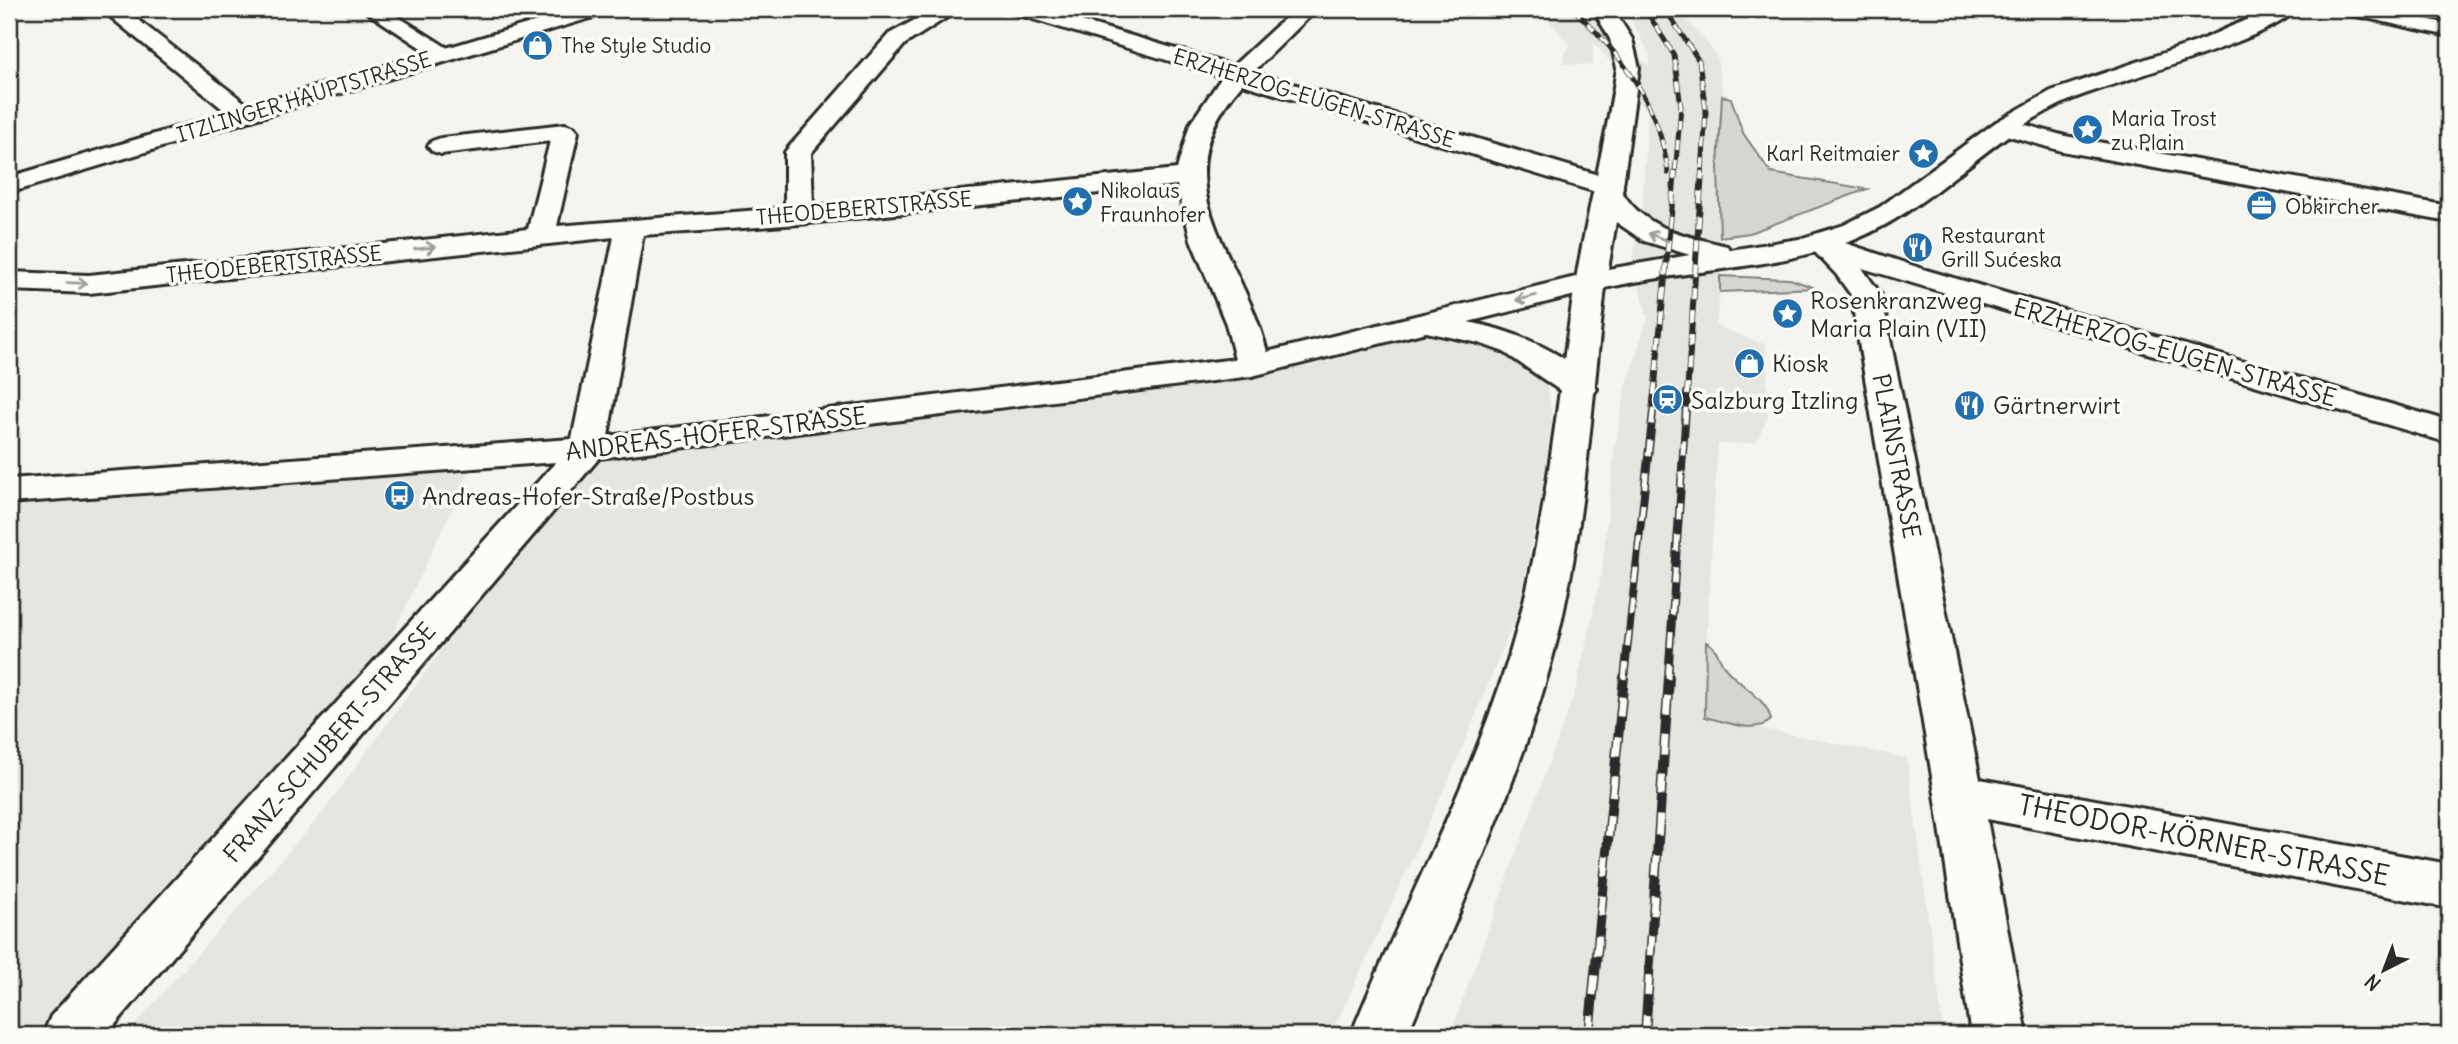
<svg xmlns="http://www.w3.org/2000/svg" width="2458" height="1044" font-family="Delius,sans-serif">
  <style>
    .built { fill: #e6e5e0 }
    .green { fill: #d7d6d2; stroke: #81807e; stroke-width: 2 }
    .lines { fill: none; stroke-linecap: round; stroke-linejoin: round }
    .street-casing { stroke: #2b2b2b; stroke-width: 6 }
    .secondary-casing { stroke: #2b2b2b; stroke-width: 6 }
    .street { fill: #fdfcf7; fill-rule: evenodd }
    .secondary { fill: #fdfcf7; fill-rule: evenodd }
    .rail-far3-casing { stroke: #2b2b2b; stroke-width: 5 }
    .rail-far2-casing { stroke: #2b2b2b; stroke-width: 6 }
    .rail-far1-casing { stroke: #2b2b2b; stroke-width: 8 }
    .rail-casing { stroke: #2b2b2b; stroke-width: 10 }
    .rail-far3 { stroke: #fdfcf7; stroke-width: 3.5; stroke-dasharray: 10; stroke-linecap: butt }
    .rail-far2 { stroke: #fdfcf7; stroke-width: 4.5; stroke-dasharray: 12; stroke-linecap: butt }
    .rail-far1 { stroke: #fdfcf7; stroke-width: 5; stroke-dasharray: 16; stroke-linecap: butt }
    .rail { stroke: #fdfcf7; stroke-width: 7; stroke-dasharray: 20; stroke-linecap: butt }
    .oneway { stroke: #9e9e9b }
    .labels { text-anchor: middle; dominant-baseline: central; stroke-width: 7; stroke-linejoin: round; paint-order: stroke }
    .far-poi-label { font-size: 21px; fill: #2b2b2b; stroke: #fdfcf7; text-anchor: start }
    .far-street-label { font-size: 21px; fill: #2b2b2b; stroke: #fdfcf7 }
    .poi-label { font-size: 24px; fill: #2b2b2b; stroke: #fdfcf7; text-anchor: start }
    .street-label { font-size: 24px; fill: #2b2b2b; stroke: #fdfcf7 }
    .near-street-label { font-size: 28px; fill: #2b2b2b; stroke: #fdfcf7 }
  </style>
  <rect width="100%" height="100%" fill="#f5f4ef"/>
  <filter id="ink" filterUnits="userSpaceOnUse"><feTurbulence type="fractalNoise" baseFrequency=".0143" numOctaves="2"/><feDisplacementMap in="SourceGraphic" scale="14" xChannelSelector="R" yChannelSelector="G"/><feConvolveMatrix kernelMatrix="1 2 1 2 8 2 1 2 1" color-interpolation-filters="sRGB"/></filter>
  <g filter="url(#ink)">
    <!-- built -->
    <g class="built">
      <polygon points="1539,9 1588,9 1649,66 1650,55 1625,9 1677,9 1716,54 1723,93 1718,167 1720,292 1716,326 1766,345 1768,415 1756,443 1718,444 1706,642 1705,717 1907,758 1944,1035 1450,1035 1576,689 1602,571 1614,453 1625,390 1648,317 1632,262 1642,214 1648,113 1616,68 1593,42 1593,66 1562,63 1570,44"/>
      <polygon points="1416,327 1512,345 1547,382 1552,419 1543,484 1519,609 1453,770 1331,1035 126,1035 321,815 588,449 1150,381"/>
      <polygon points="476,457 372,679 40,1035 9,1035 9,491"/>
    </g>
    <!-- green -->
    <g class="green">
      <polygon points="1722,96 1731,98 1743,133 1771,173 1867,189 1750,233 1720,237 1718,167"/>
      <polygon points="1720,276 1790,279 1815,288 1720,292"/>
      <path d="M1706,642C1717,646 1719,660 1726,669C1740,686 1767,698 1771,720C1755,735 1725,721 1705,717Z"/>
    </g>
    <g class="lines">
      <defs>
        <g id="street">
          <polygon points="101,9 124,9 253,109 256,114 253,119 235,119"/>
          <polygon points="362,9 386,9 457,54 454,59 438,59"/>
          <path d="M522,9H548L568,21L557,27C546,25 528,18 522,9Z"/>
          <path d="M935,9H960L905,44L811,153L813,206L1177,169L1190,124L1222,77L1013,13L1010,9H1041L1233,66L1295,9H1317L1253,72L1619,181L1623,187L1619,193H1599L1242,84C1154,184 1243,253 1267,352L1592,273L1603,276L1607,282L1603,288L1468,322C1509,329 1573,354 1597,389L1592,396L1580,399L1568,396L1504,352L1479,343L1426,332L1252,376L599,458L106,1035H43L51,1016L556,462L9,503V479L572,439L614,237L89,293L9,290V272L89,275L528,229L550,141L441,154L432,151L428,146L432,141L441,138L565,124L574,127L578,132L557,226L785,208V152L789,147L889,34ZM1177,185L1191,240L1226,324L1235,359L608,436L643,235L799,224Z"/>
          <polygon points="2340,9 2379,9 2449,24 2449,36 2343,13"/>
          <polygon points="2008,120 2065,136 2449,206 2449,222 2062,151 1999,133 1995,128 1999,123"/>
          <polygon points="1821,235 1926,270 2449,421 2449,443 1862,268 1881,295 1980,779 2449,864 2449,908 1987,819 2027,1035 1971,1035 1935,794 1851,295 1836,274 1807,244 1811,238"/>
        </g>
        <g id="secondary">
          <polygon points="578,9 610,9 607,13 9,193 9,177"/>
          <path d="M1593,9H1613L1632,39L1639,68L1622,192C1645,230 1687,236 1727,246L1730,250L1799,239L1844,225L1880,207L1996,122L2051,91L2196,42L2271,9H2296C2276,38 2113,82 2072,99C1986,135 1929,216 1840,245C1764,270 1683,270 1605,288C1592,399 1586,510 1562,619C1529,763 1464,899 1407,1035H1351C1401,909 1468,791 1508,660C1545,540 1555,415 1574,291C1586,216 1606,143 1617,68L1610,39ZM1616,222L1644,241L1690,255L1608,269Z"/>
        </g>
      </defs>
      <!-- street casing -->
      <use href="#street" class="street-casing"/>
      <!-- secondary casing -->
      <use href="#secondary" class="secondary-casing"/>
      <!-- street -->
      <use href="#street" class="street"/>
      <!-- secondary -->
      <use href="#secondary" class="secondary"/>
      <defs>
        <g id="rail-far3">
          <path d="M1573,9C1622,55 1660,104 1668,173"/>
          <polyline points="1645,9 1674,55 1681,107 1675,173"/>
          <polyline points="1665,9 1699,61 1706,111 1702,173"/>
        </g>
        <g id="rail-far2">
          <polyline points="1654,395 1675,171"/>
          <polyline points="1687,395 1702,171"/>
        </g>
        <g id="rail-far1">
          <polyline points="1624,679 1655,393"/>
          <polyline points="1668,679 1687,393"/>
        </g>
        <g id="rail">
          <polyline points="1589,1035 1624,677"/>
          <polyline points="1645,1035 1669,677"/>
        </g>
      </defs>
      <!-- rail-far3 casing -->
      <use href="#rail-far3" class="rail-far3-casing"/>
      <!-- rail-far2 casing -->
      <use href="#rail-far2" class="rail-far2-casing"/>
      <!-- rail-far1 casing -->
      <use href="#rail-far1" class="rail-far1-casing"/>
      <!-- rail casing -->
      <use href="#rail" class="rail-casing"/>
      <!-- rail-far3 -->
      <use href="#rail-far3" class="rail-far3"/>
      <!-- rail-far2 -->
      <use href="#rail-far2" class="rail-far2"/>
      <!-- rail-far1 -->
      <use href="#rail-far1" class="rail-far1"/>
      <!-- rail -->
      <use href="#rail" class="rail"/>
    </g>
    <!-- one-way arrows -->
    <defs><path id="oneway-shaft" d="M-6 0H5M1.5-3L5.5 0L1.5 3" fill="none" stroke-width="1.6" stroke-linecap="round" stroke-linejoin="round" transform="scale(1.75)"/></defs>
    <g class="oneway">
      <use href="#oneway-shaft" transform="translate(1658 237) rotate(-158)"/>
      <use href="#oneway-shaft" transform="translate(425 248) rotate(-6)"/>
      <use href="#oneway-shaft" transform="translate(77 283) rotate(2)"/>
      <use href="#oneway-shaft" transform="translate(1526 298) rotate(166)"/>
    </g>
  </g>
  <!-- icons -->
  <defs>
    <symbol id="shop-disc" viewBox="-11 -11 22 22"><circle r="9.5" fill="#1f6fb2" stroke="#fdfcf7"/><path d="M-5-2.5h2.3a2.7 3.5 0 0 1 5.4 0H5L5.5 6h-11ZM-1.5-2.5h3a1.5 2.3 0 0 0-3 0Z" fill="#fff"/></symbol>
    <symbol id="sight-disc" viewBox="-11 -11 22 22"><circle r="9.5" fill="#1f6fb2" stroke="#fdfcf7"/><path d="M0-6L1.8-2.2L6-1.7L2.9 1.2L3.7 5.4L0 3.3L-3.7 5.4L-2.9 1.2L-6-1.7L-1.8-2.2Z" fill="#fff"/></symbol>
    <symbol id="office-disc" viewBox="-11 -11 22 22"><circle r="9.5" fill="#1f6fb2" stroke="#fdfcf7"/><path d="M-6-3h4V-5.5h4V-3h4V5H-6ZM-1-4.5V-3h2v-1.5ZM-6 0V1H6V0Z" fill="#fff"/></symbol>
    <symbol id="restaurant-disc" viewBox="-11 -11 22 22"><circle r="9.5" fill="#1f6fb2" stroke="#fdfcf7"/><path d="M-5-6h1v4h1v-4h1v4h1v-4h1v5L-1.5 .5V6h-2V.5L-5-1ZM5-6V6H3V1.5H1.5Q1.5-4 5-6Z" fill="#fff"/></symbol>
    <symbol id="station-disc" viewBox="-11 -11 22 22"><circle r="9.5" fill="#1f6fb2" stroke="#fdfcf7"/><path d="M-3-6H3Q5-6 5-4V2Q5 4 3 4L4.5 6H3L1.5 4h-3L-3 6H-4.5L-3 4Q-5 4-5 2V-4Q-5-6-3-6ZM-3.5-4v3h7v-3ZM-3.5 1v1.5H-2V1ZM2 1v1.5H3.5V1Z" fill="#fff"/></symbol>
    <symbol id="bus-disc" viewBox="-11 -11 22 22"><circle r="9.5" fill="#1f6fb2" stroke="#fdfcf7"/><path d="M-5-6H5V4H4V6H2V4H-2V6H-4V4H-5ZM-3.5-4V0h7V-4ZM-3.5 1.2v1.5H-2V1.2ZM2 1.2v1.5H3.5V1.2Z" fill="#fff"/></symbol>
  </defs>
  <g fill-rule="evenodd">
    <use href="#shop-disc" x="520" y="28" width="35" height="35"/>
    <use href="#sight-disc" x="2070" y="112" width="35" height="35"/>
    <use href="#sight-disc" x="1906" y="136" width="35" height="35"/>
    <use href="#sight-disc" x="1060" y="184" width="35" height="35"/>
    <use href="#office-disc" x="2244" y="188" width="35" height="35"/>
    <use href="#restaurant-disc" x="1900" y="230" width="35" height="35"/>
    <use href="#sight-disc" x="1770" y="296" width="35" height="35"/>
    <use href="#shop-disc" x="1732" y="346" width="35" height="35"/>
    <use href="#station-disc" x="1650" y="382" width="35" height="35"/>
    <use href="#restaurant-disc" x="1952" y="388" width="35" height="35"/>
    <use href="#bus-disc" x="382" y="478" width="35" height="35"/>
  </g>
  <g class="labels">
    <!-- far-poi labels -->
    <g class="far-poi-label">
      <text x="561" y="45">The Style Studio</text>
      <text x="2111" y="118">Maria Trost<tspan x="2111" dy="24">zu Plain</tspan></text>
      <text x="1900" y="153" text-anchor="end">Karl Reitmaier</text>
      <text x="1100" y="190">Nikolaus<tspan x="1100" dy="24">Fraunhofer</tspan></text>
      <text x="2285" y="206">Obkircher</text>
      <text x="1941" y="235">Restaurant<tspan x="1941" dy="24">Grill Sućeska</tspan></text>
    </g>
    <!-- far-street labels -->
    <g class="far-street-label">
      <text transform="translate(304 97) rotate(-17)">ITZLINGER HAUPTSTRASSE</text>
      <text transform="translate(1314 98) rotate(17)">ERZHERZOG-EUGEN-STRASSE</text>
      <text transform="translate(864 208) rotate(-5)">THEODEBERTSTRASSE</text>
      <text transform="translate(274 264) rotate(-6)">THEODEBERTSTRASSE</text>
    </g>
    <!-- poi labels -->
    <g class="poi-label">
      <text x="1810" y="300">Rosenkranzweg<tspan x="1810" dy="28">Maria Plain (VII)</tspan></text>
      <text x="1772" y="363">Kiosk</text>
      <text x="1691" y="400">Salzburg Itzling</text>
      <text x="1993" y="405">Gärtnerwirt</text>
      <text x="422" y="496">Andreas-Hofer-Straße/Postbus</text>
    </g>
    <!-- street labels -->
    <g class="street-label">
      <text transform="translate(2175 352) rotate(16)">ERZHERZOG-EUGEN-STRASSE</text>
      <text transform="translate(716 433) rotate(-7)">ANDREAS-HOFER-STRASSE</text>
      <text transform="translate(1897 456) rotate(79)">PLAINSTRASSE</text>
      <text transform="translate(329 742) rotate(-49)">FRANZ-SCHUBERT-STRASSE</text>
    </g>
    <!-- near-street labels -->
    <g class="near-street-label">
      <text transform="translate(2204 840) rotate(11)">THEODOR-KÖRNER-STRASSE</text>
    </g>
  </g>
  <!-- margin -->
  <rect width="2458" height="1044" fill="none" stroke="#fdfcf7" stroke-width="35"/>
  <rect x="18" y="18" width="2423" height="1009" fill="none" stroke="#2b2b2b" stroke-width="2.5" filter="url(#ink)"/>
  <!-- north arrow -->
  <g transform="translate(2384 970) rotate(222)" stroke="#fdfcf7" stroke-width="5" paint-order="stroke">
  <path d="M0-5L12 26L0 18L-12 26Z" fill="#2b2b2b"/>
  <text y="-10" font-size="19" font-weight="bold" text-anchor="middle" fill="#2b2b2b">N</text>
  </g>
</svg>
